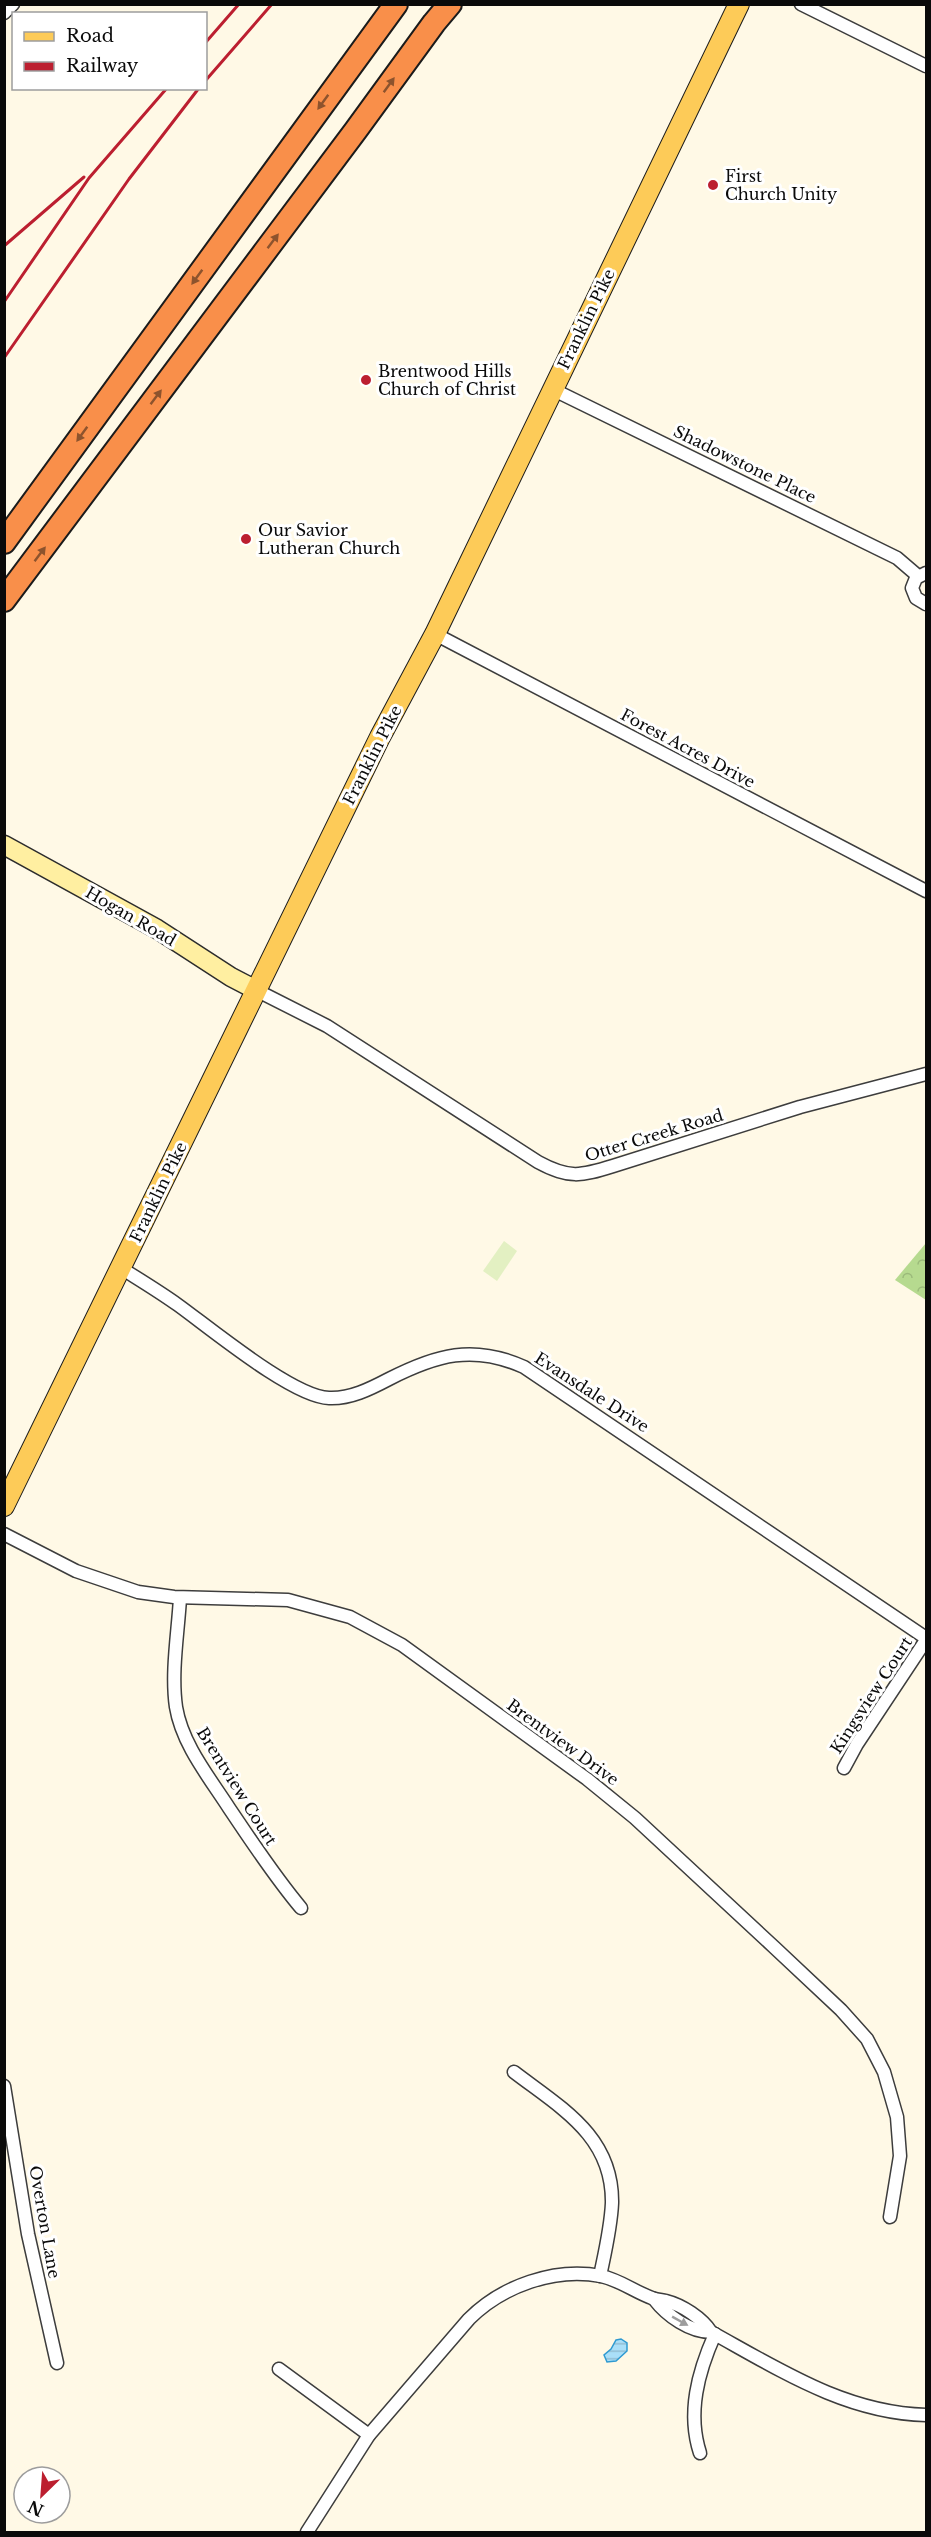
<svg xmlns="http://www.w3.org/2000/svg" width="931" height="2537" font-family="'Libre Baskerville',serif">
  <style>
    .forest { fill: url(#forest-crowns) }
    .pitch { fill: #e3f0c2 }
    .water { fill: url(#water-rules); stroke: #2f9ad1; stroke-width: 1.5 }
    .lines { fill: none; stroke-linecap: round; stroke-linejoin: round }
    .street-casing { stroke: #3d3d3d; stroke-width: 15 }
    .secondary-casing { stroke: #2c2c2c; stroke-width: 21 }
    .primary-casing { stroke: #1b1b1b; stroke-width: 22 }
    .highway-casing { stroke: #1b1b1b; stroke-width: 26 }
    .street { stroke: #fff; stroke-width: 12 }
    .secondary { stroke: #ffefa1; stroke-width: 18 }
    .primary { stroke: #fdcb58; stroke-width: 20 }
    .highway { stroke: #f98f4a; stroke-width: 22 }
    .rail { stroke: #bc1f30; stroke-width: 3 }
    .oneway { fill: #8d532d }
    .oneway2 { fill: #9d9d9d }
    .poi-dot { fill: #bc1f30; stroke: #fff; stroke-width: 2 }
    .labels { text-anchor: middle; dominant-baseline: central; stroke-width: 6; stroke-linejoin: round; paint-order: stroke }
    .poi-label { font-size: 16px; fill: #0a0a0a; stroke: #fff; text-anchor: start }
    .street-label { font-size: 16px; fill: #0a0a0a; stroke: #fff }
  </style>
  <defs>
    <pattern id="forest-crowns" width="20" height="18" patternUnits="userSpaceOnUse" patternTransform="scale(1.5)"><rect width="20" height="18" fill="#b6da8f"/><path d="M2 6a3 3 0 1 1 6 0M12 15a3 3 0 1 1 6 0" fill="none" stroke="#9bba7a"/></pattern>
    <pattern id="water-rules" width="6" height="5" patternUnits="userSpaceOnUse" patternTransform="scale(1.5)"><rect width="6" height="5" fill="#aadff8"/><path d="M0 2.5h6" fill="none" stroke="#91bed3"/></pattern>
  </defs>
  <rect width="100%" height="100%" fill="#fff9e6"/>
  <!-- forest -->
  <polygon class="forest" points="926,1243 926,1300 895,1280"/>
  <!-- pitch -->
  <polygon class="pitch" points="504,1241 517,1251 497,1281 483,1271"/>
  <!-- water -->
  <polygon class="water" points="616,2340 621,2339 627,2343 627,2351 616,2361 607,2362 604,2355 611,2349"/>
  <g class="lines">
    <defs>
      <g id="street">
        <polyline points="801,4 926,66"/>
        <polyline points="4,13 13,4"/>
        <polyline points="552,389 897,558 918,576"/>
        <polyline points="926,573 916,578 912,588 916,598 926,604"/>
        <polyline points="435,634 926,891"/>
        <path d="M256,990L327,1026L538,1162C569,1179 581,1176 613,1166L800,1107L926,1074"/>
        <path d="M121,1268C140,1280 160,1292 178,1305C210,1328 293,1397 329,1398C350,1399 370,1389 389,1379C436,1355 473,1344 524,1367L926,1638"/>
        <polyline points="4,1534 76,1571 138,1592 174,1597 288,1600 350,1617 402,1645 587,1779 635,1818 775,1948 841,2010 867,2039 884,2072 897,2117 900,2156 890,2217"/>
        <path d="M180,1598C178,1633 171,1672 176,1707C182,1744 209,1777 229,1808C252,1842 274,1876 301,1908"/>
        <polyline points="844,1768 857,1744 926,1640"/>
        <path d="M514,2072C561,2108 613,2136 612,2203C611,2227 605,2252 600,2276"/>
        <polyline points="4,2086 28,2234 57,2363"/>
        <path d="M654,2299C667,2316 690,2332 711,2332"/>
        <polyline points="279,2369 369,2435"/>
        <path d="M700,2453C687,2413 698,2372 715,2334"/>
        <path d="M307,2532L369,2435L469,2319C502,2286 555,2267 601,2276C620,2280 635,2292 652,2298C657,2300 661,2300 666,2301C682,2305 702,2318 711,2332C780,2370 846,2413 926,2415"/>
      </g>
      <polyline id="secondary" points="4,845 157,929 231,977 256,990"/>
      <polyline id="primary" points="4,1506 380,737 435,634 739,4"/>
      <g id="highway">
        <polyline points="4,542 396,4"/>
        <polyline points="4,600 356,130 434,23 450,4"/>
      </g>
    </defs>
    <!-- street casing -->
    <use href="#street" class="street-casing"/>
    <!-- secondary casing -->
    <use href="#secondary" class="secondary-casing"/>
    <!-- primary casing -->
    <use href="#primary" class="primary-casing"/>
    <!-- highway casing -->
    <use href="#highway" class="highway-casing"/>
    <!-- street -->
    <use href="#street" class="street"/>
    <!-- secondary -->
    <use href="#secondary" class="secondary"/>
    <!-- primary -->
    <use href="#primary" class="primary"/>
    <!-- highway -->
    <use href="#highway" class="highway"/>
    <!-- rail -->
    <g class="rail">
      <polyline points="206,42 239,4"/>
      <polyline points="206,80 272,4"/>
      <polyline points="4,246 84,177"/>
      <polyline points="4,302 89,178 167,88"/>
      <polyline points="4,358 129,179 199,88"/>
    </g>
  </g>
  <!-- one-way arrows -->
  <defs><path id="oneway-solid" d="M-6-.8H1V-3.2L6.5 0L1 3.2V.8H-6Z" transform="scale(1.5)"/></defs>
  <g class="oneway">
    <use href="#oneway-solid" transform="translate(389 85) rotate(-54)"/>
    <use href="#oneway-solid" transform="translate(323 102) rotate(126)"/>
    <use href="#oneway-solid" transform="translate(273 241) rotate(-53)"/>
    <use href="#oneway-solid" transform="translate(197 277) rotate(126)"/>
    <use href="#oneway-solid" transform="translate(156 397) rotate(-53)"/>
    <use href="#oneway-solid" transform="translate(82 434) rotate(126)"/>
    <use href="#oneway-solid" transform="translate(40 554) rotate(-53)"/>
  </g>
  <use class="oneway2" href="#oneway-solid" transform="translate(680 2321) rotate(29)"/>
  <!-- markers -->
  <g class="poi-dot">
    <circle cx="713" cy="185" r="6"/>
    <circle cx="366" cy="380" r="6"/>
    <circle cx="246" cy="539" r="6"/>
  </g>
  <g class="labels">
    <!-- poi labels -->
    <g class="poi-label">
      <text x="725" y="176">First<tspan x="725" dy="18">Church Unity</tspan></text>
      <text x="378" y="371">Brentwood Hills<tspan x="378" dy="18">Church of Christ</tspan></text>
      <text x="258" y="530">Our Savior<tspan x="258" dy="18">Lutheran Church</tspan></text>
    </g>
    <!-- street labels -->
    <g class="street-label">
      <text transform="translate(586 319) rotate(-64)">Franklin Pike</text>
      <text transform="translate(745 464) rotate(26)">Shadowstone Place</text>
      <text transform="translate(688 748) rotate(28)">Forest Acres Drive</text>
      <text transform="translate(372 755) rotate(-63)">Franklin Pike</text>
      <text transform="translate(131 916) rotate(30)">Hogan Road</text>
      <text transform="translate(654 1135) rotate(-17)">Otter Creek Road</text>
      <text transform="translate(158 1192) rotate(-64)">Franklin Pike</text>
      <text transform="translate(592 1392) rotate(33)">Evansdale Drive</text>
      <text transform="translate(871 1695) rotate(-57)">Kingsview Court</text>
      <text transform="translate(563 1742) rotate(36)">Brentview Drive</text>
      <text transform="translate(237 1786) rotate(58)">Brentview Court</text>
      <text transform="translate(45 2222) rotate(80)">Overton Lane</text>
    </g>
  </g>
  <!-- border -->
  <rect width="931" height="2537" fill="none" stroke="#0a0a0a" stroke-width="12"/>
  <!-- legend -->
  <rect x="12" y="12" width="195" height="78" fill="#ffffff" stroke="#9d9d9d" stroke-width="1.5"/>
  <rect x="24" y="32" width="30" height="9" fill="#fdcb58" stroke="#9d9d9d" stroke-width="1.5"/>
  <text x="66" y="42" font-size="18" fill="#0a0a0a">Road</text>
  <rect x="24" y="62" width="30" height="9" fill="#bc1f30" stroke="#9d9d9d" stroke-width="1.5"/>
  <text x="66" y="72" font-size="18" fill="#0a0a0a">Railway</text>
  <!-- north arrow -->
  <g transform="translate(42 2495) rotate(205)"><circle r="28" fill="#ffffff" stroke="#9d9d9d" stroke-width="1.5"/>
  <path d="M0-4.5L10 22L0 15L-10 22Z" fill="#bc1f30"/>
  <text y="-9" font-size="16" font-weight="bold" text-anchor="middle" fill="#0a0a0a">N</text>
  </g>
</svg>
